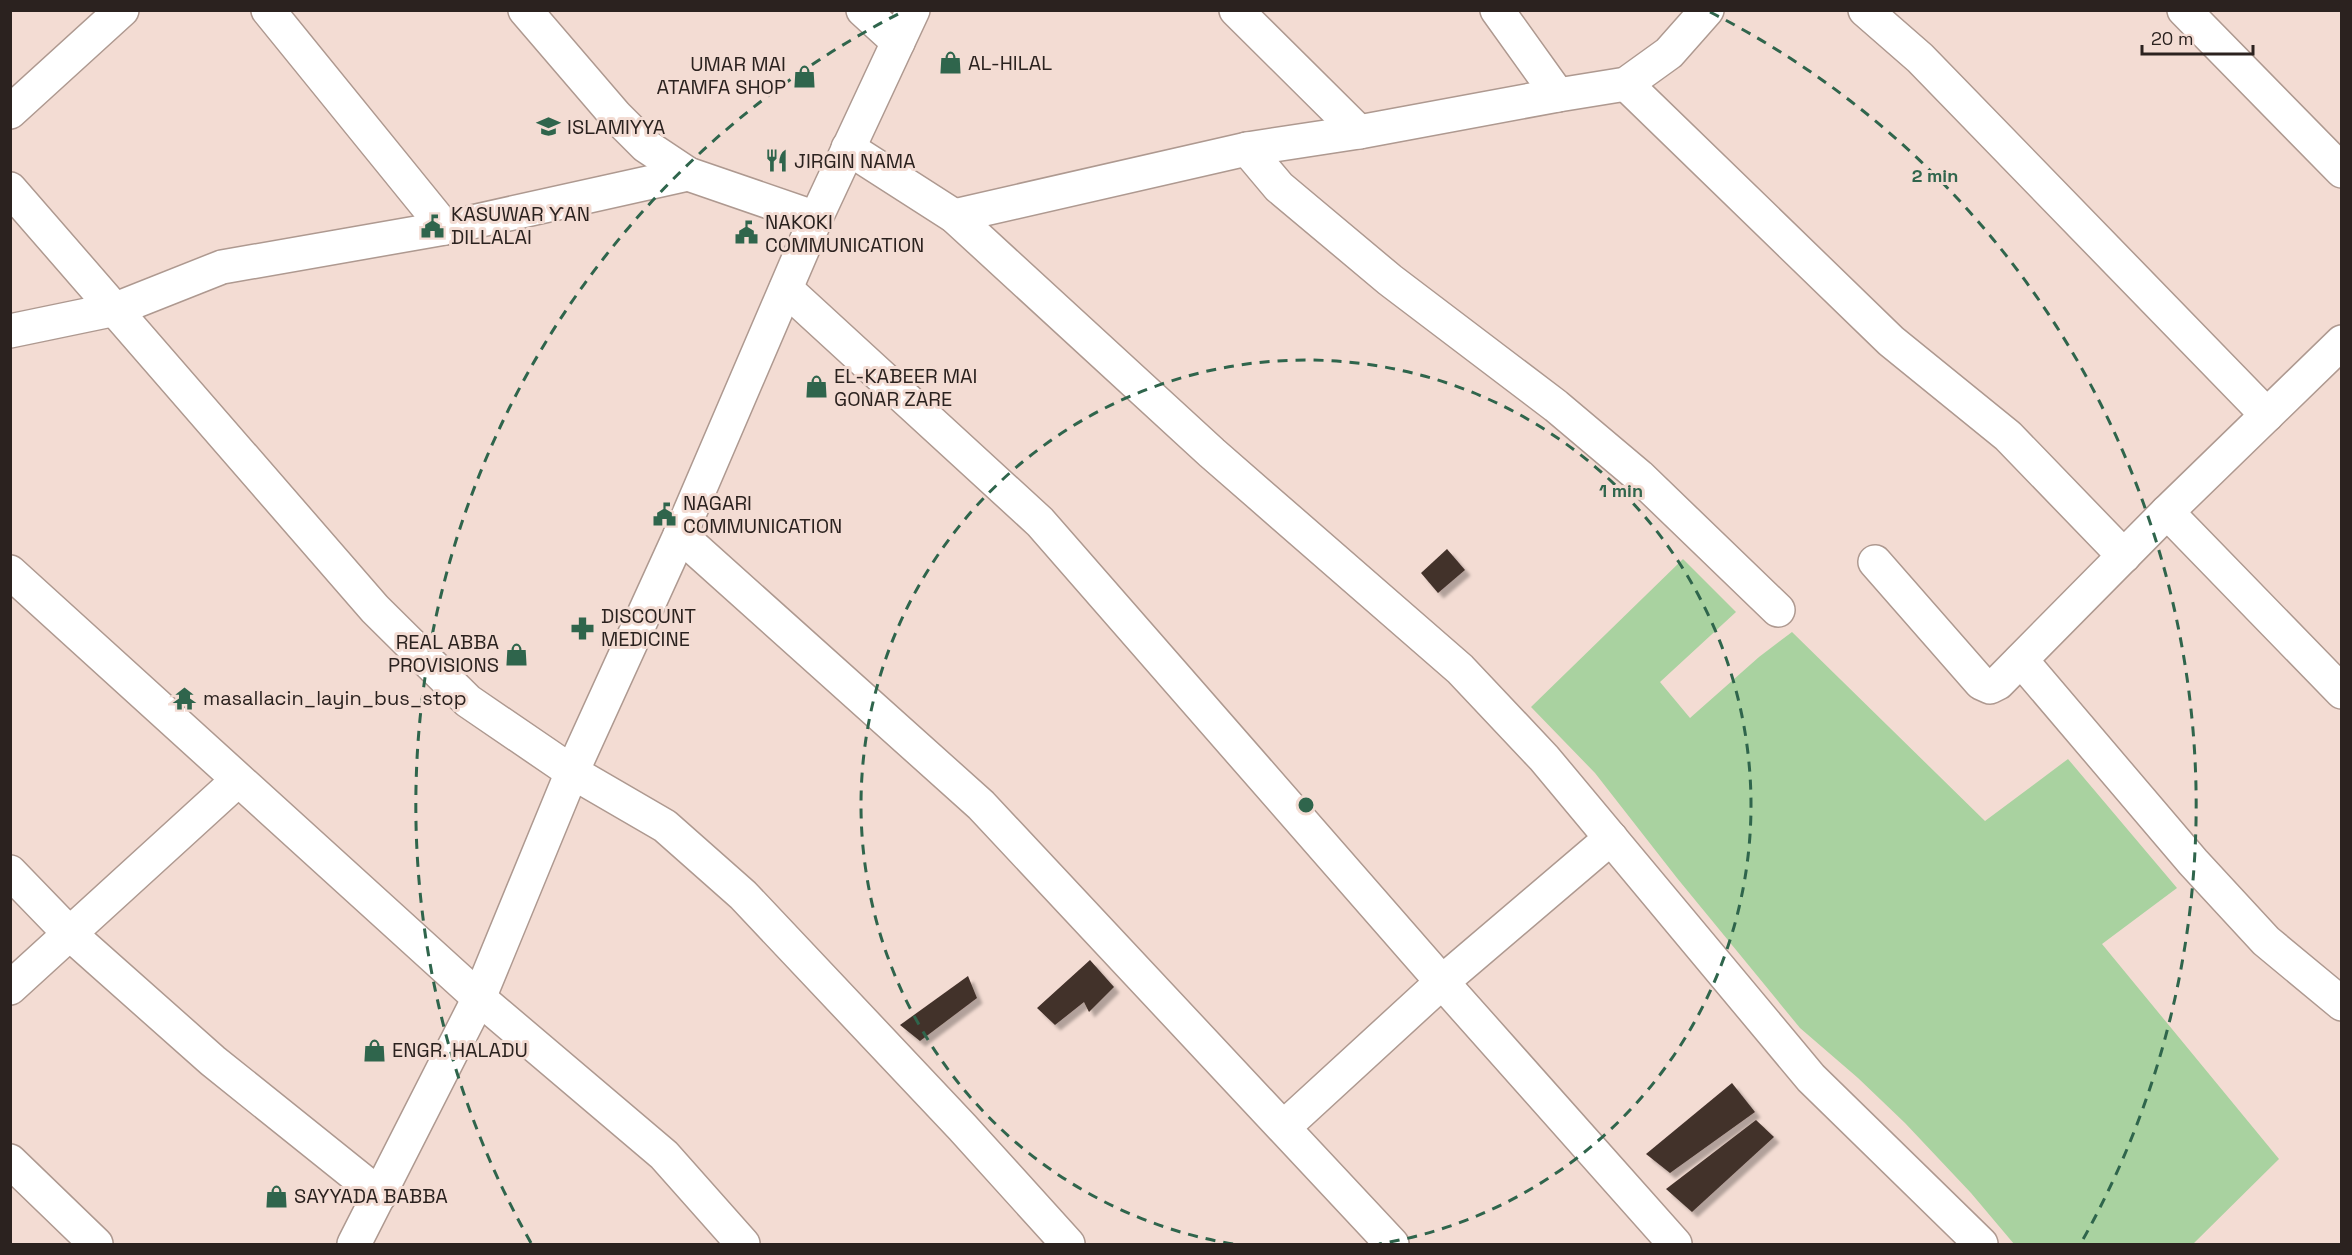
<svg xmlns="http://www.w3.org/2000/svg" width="2352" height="1255" font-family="'Space Grotesk',sans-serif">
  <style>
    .green { fill: #a9d2a0 }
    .building { fill: #43312a; filter: url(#shadow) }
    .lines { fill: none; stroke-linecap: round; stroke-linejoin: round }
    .minor-casing { stroke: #ae9990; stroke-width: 36 }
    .tertiary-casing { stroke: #ae9990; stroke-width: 36 }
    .minor { stroke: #fff; stroke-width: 33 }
    .tertiary { stroke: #fff; stroke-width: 33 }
    .ring { fill: none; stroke: #2f654c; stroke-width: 3; stroke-dasharray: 10 8 }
    .labels { text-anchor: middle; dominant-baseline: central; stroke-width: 6; stroke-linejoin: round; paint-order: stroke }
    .poi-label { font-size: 20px; fill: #2b221f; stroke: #f3dcd3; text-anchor: start }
    .centre { fill: #2f654c; stroke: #f3dcd3; stroke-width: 3 }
    .ring-label { font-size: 18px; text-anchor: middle; font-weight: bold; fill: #2f654c; stroke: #f3dcd3; stroke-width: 6; stroke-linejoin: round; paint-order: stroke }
  </style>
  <defs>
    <filter id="shadow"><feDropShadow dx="5.5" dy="5.5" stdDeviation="1.5" flood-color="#0004"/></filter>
  </defs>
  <rect width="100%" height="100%" fill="#f3dcd3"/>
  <!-- green -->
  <polygon class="green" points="1683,559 1736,612 1660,682 1690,718 1759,657 1792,632 1985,821 2068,759 2177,888 2102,944 2279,1159 2193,1244 2014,1244 1971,1193 1905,1123 1858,1078 1800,1028 1677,878 1595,773 1531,707"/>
  <!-- building -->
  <g class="building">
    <polygon points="1447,549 1465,570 1438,593 1421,573"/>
    <polygon points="1090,960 1114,987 1089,1012 1084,1002 1055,1025 1037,1008"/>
    <polygon points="968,976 977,998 920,1041 900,1025"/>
    <polygon points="1732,1083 1755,1112 1670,1173 1646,1154"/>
    <polygon points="1756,1120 1774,1137 1692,1212 1666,1189"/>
  </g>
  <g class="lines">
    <defs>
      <g id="minor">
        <polyline points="268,10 445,228"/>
        <polyline points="525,10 616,116 646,146 688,174 816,218"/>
        <polyline points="863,10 898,42"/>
        <polyline points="1236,10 1359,132"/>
        <polyline points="1497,10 1558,95"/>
        <polyline points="1865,10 1920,58 2267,415"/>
        <polyline points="2184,10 2342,171"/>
        <polyline points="1626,84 1891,341 2008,436 2124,556"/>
        <polyline points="10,112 122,10"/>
        <polyline points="848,148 954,216 1212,453 1460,669 1544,758 1811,1078 1981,1244"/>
        <polyline points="1247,149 1279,187 1390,280 1556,406 1639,476 1778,610"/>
        <polyline points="10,189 375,609 468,701 572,772 665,826 743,895 962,1127 1068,1244"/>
        <polyline points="954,216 1247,149 1359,132 1558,95 1626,84 1669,53 1707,10"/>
        <polyline points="786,289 1040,522 1442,982 1675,1244"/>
        <polyline points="10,331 116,309 222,267 445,228 688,174"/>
        <polyline points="2167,512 2342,692"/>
        <polyline points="680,535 981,805 1392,1244"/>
        <polyline points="1875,562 1981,683 1990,687 1998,683 2167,512 2342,342"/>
        <polyline points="10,572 479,998 664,1155 743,1244"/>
        <polyline points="2021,660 2193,862 2266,941 2342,1004"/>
        <polyline points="10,872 70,934 213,1061 380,1195"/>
        <polyline points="10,988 238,780"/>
        <polyline points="1284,1127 1442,982 1611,838"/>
        <polyline points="10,1161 96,1244"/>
      </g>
      <polyline id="tertiary" points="354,1244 479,998 572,772 680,535 816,218 913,10"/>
    </defs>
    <!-- minor casing -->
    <use href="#minor" class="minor-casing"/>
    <!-- tertiary casing -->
    <use href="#tertiary" class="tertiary-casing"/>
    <!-- minor -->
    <use href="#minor" class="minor"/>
    <!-- tertiary -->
    <use href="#tertiary" class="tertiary"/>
  </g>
  <!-- distance rings -->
  <g class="ring">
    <path d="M1233 1244A445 445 0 1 1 1379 1244"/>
    <path d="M531 1243A890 890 0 0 1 902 12M1710 12A890 890 0 0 1 2081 1243"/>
  </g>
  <!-- icons -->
  <defs>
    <symbol id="shop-bare" viewBox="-9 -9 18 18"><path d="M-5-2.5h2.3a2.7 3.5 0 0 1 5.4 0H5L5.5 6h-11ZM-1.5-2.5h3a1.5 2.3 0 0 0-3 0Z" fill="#2f654c" stroke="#f3dcd3" stroke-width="2.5" paint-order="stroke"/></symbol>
    <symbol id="school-bare" viewBox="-9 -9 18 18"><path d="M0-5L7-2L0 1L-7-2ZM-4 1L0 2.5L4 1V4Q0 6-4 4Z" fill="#2f654c" stroke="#f3dcd3" stroke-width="2.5" paint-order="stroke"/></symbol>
    <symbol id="restaurant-bare" viewBox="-9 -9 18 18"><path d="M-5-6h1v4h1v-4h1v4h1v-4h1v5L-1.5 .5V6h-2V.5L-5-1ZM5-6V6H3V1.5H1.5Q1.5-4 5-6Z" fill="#2f654c" stroke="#f3dcd3" stroke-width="2.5" paint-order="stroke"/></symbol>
    <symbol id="civic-bare" viewBox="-9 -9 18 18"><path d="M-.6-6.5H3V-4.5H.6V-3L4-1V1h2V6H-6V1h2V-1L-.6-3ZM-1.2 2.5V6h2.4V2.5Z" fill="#2f654c" stroke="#f3dcd3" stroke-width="2.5" paint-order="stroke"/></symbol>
    <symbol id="pharmacy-bare" viewBox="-9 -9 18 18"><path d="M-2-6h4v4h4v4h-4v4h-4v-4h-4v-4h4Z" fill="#2f654c" stroke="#f3dcd3" stroke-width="2.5" paint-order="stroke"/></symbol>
    <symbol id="temple-bare" viewBox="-9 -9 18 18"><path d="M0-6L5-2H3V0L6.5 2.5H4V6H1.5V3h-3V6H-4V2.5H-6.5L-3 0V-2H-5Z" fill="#2f654c" stroke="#f3dcd3" stroke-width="2.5" paint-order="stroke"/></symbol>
  </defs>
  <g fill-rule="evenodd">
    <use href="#shop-bare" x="934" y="46" width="33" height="33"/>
    <use href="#shop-bare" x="788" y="60" width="33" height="33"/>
    <use href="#school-bare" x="532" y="110" width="33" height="33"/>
    <use href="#restaurant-bare" x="760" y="144" width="33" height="33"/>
    <use href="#civic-bare" x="416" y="210" width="33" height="33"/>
    <use href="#civic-bare" x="730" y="216" width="33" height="33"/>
    <use href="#shop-bare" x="800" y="370" width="33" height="33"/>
    <use href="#civic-bare" x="648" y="498" width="33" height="33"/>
    <use href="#pharmacy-bare" x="566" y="612" width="33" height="33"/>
    <use href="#shop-bare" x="500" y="638" width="33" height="33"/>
    <use href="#temple-bare" x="168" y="682" width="33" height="33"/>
    <use href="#shop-bare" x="358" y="1034" width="33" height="33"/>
    <use href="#shop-bare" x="260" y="1180" width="33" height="33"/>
  </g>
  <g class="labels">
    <!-- poi labels -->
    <g class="poi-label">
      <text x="968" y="63">AL-HILAL</text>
      <text x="786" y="64" text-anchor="end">UMAR MAI<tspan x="786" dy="23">ATAMFA SHOP</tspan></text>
      <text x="567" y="127">ISLAMIYYA</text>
      <text x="794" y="161">JIRGIN NAMA</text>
      <text x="451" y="214">KASUWAR ƳAN<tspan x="451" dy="23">DILLALAI</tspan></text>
      <text x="765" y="222">NAKOKI<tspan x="765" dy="23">COMMUNICATION</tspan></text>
      <text x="834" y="376">EL-KABEER MAI<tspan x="834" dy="23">GONAR ZARE</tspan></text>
      <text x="683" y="503">NAGARI<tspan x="683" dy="23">COMMUNICATION</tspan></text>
      <text x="601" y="616">DISCOUNT<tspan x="601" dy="23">MEDICINE</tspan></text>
      <text x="499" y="642" text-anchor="end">REAL ABBA<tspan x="499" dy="23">PROVISIONS</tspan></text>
      <text x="203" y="698">masallacin_layin_bus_stop</text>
      <text x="392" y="1050">ENGR. HALADU</text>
      <text x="294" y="1196">SAYYADA BABBA</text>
    </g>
  </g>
  <circle cx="1306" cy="805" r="9" class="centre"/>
  <g class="ring-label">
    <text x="1935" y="182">2 min</text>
    <text x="1621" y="497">1 min</text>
  </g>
  <!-- border -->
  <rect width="2352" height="1255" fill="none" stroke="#2b221f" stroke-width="24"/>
  <!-- scale -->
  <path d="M2142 45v9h111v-9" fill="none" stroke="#2b221f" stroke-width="3"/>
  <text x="2151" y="45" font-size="18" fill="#2b221f" stroke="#f3dcd3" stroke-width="4.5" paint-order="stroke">20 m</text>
</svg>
